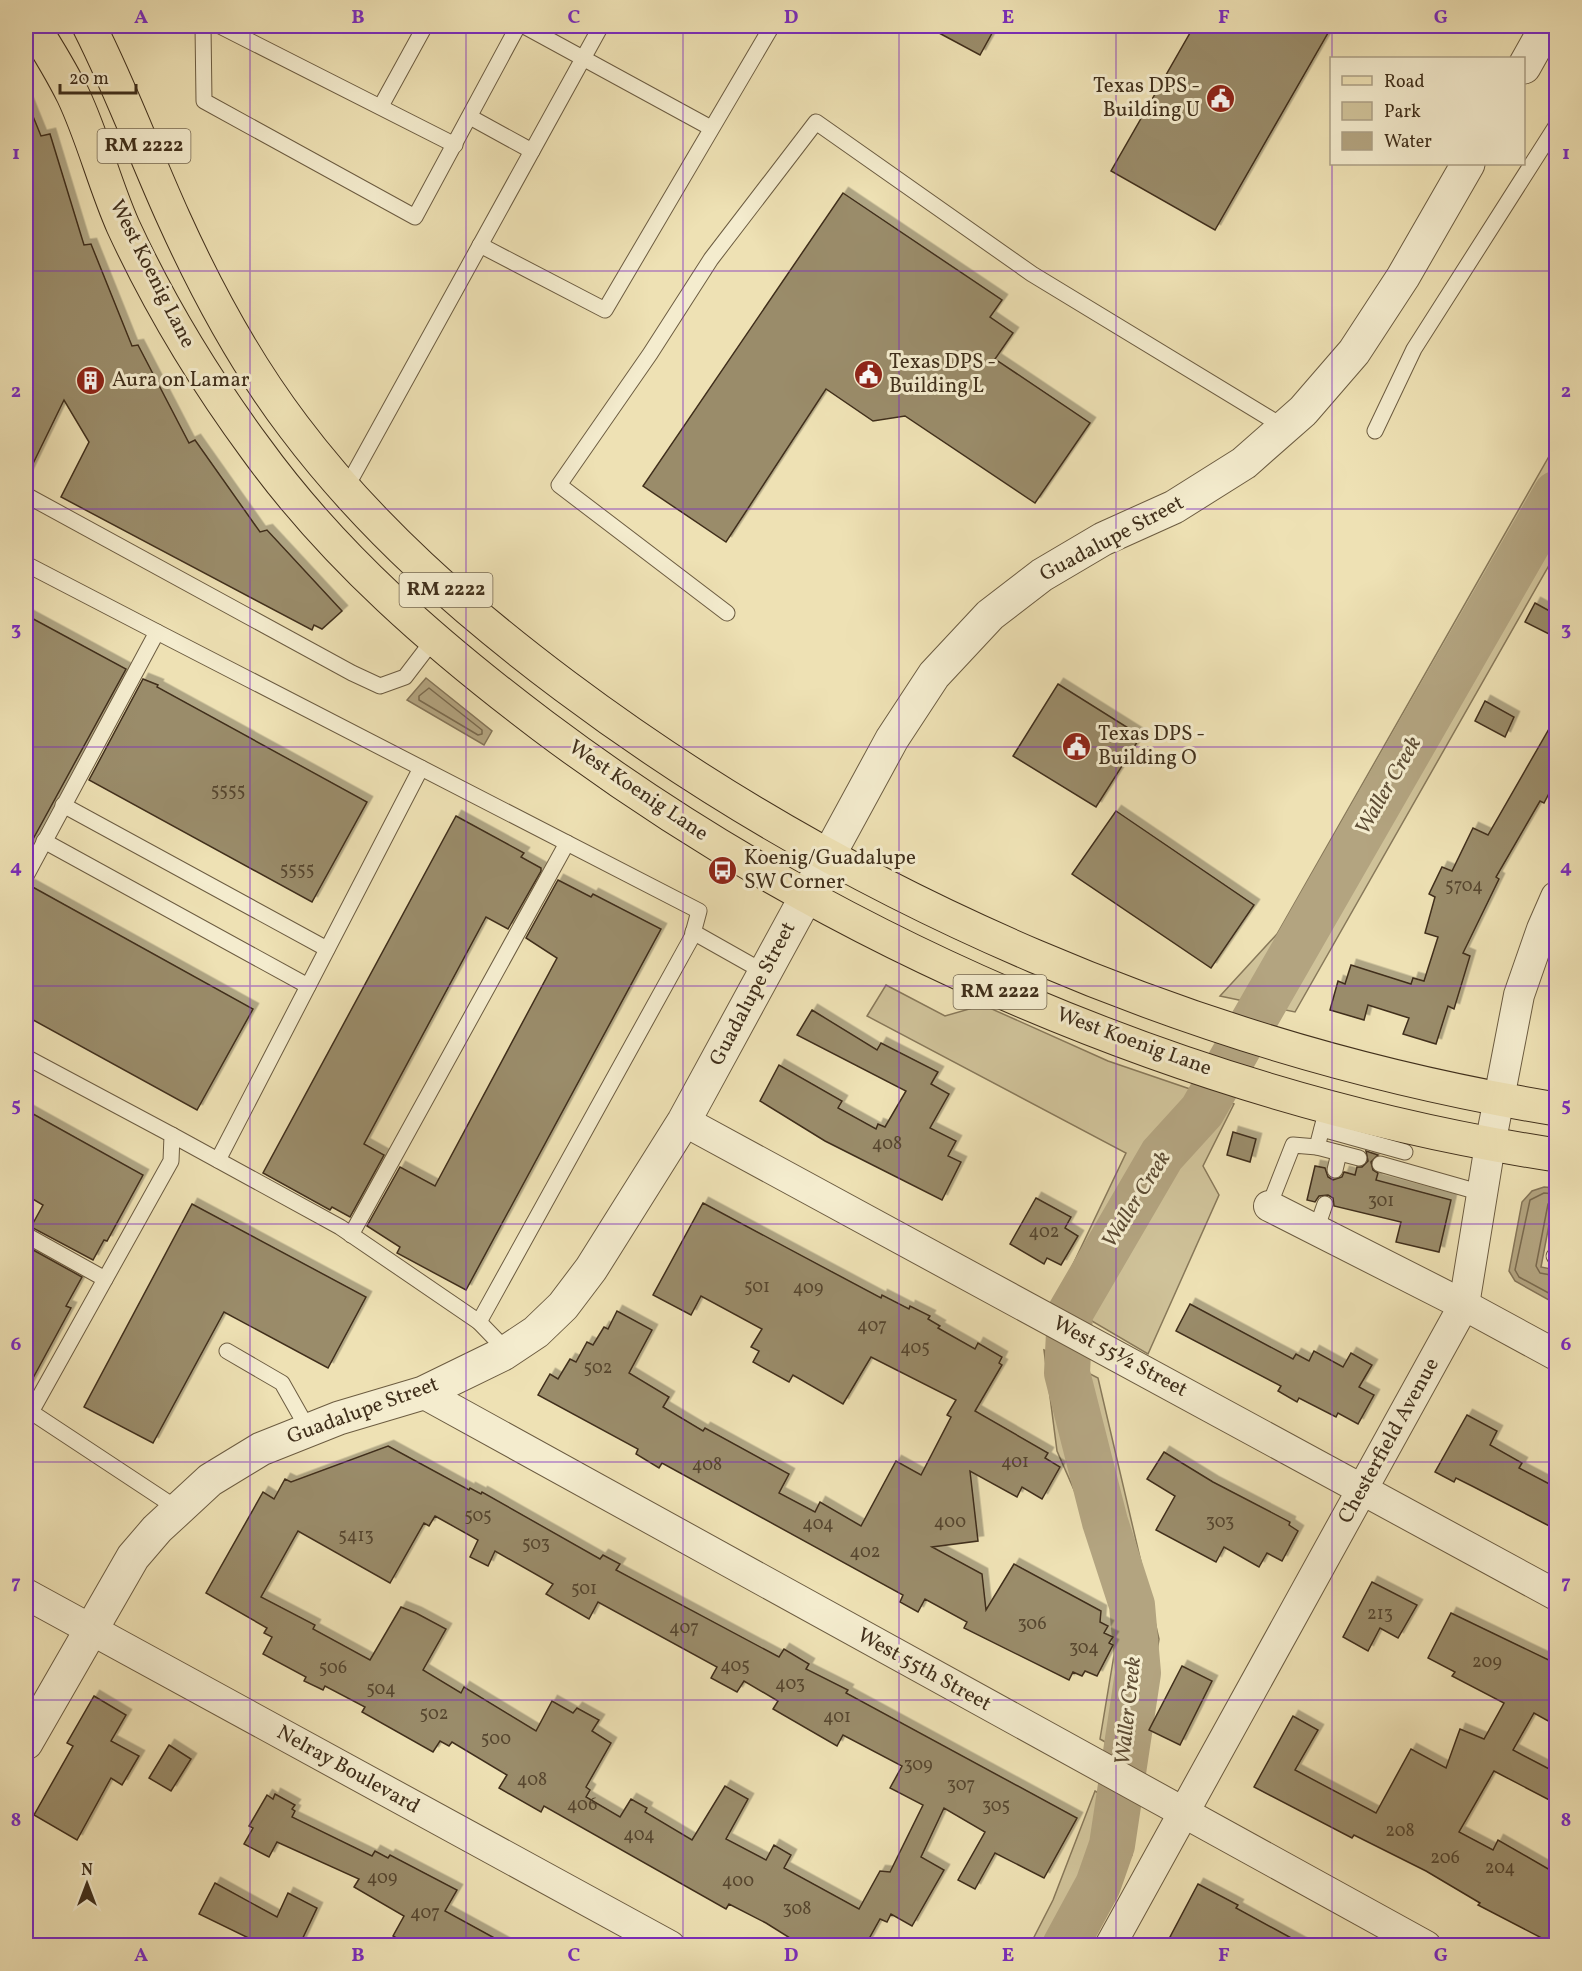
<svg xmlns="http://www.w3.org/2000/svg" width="1582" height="1971" font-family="Vollkorn,serif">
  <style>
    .green { fill: #d0c39a; stroke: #88795a; stroke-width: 1.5 }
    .water { fill: #b3a480; stroke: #857558; stroke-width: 1.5 }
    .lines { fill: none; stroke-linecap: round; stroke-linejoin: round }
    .shore { stroke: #7a6a4e; stroke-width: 1.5 }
    .river { stroke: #b3a480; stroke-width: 46 }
    .building { fill: #9a8c6b; stroke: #402f1b; stroke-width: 1.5; fill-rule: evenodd; filter: url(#shadow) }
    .service-casing { stroke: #6c5c41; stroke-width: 17 }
    .minor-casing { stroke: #6c5c41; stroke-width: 32 }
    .tertiary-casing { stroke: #6c5c41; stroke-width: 35 }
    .primary-casing { stroke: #402f1b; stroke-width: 35 }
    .service { stroke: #f4ecce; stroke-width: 15 }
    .minor { stroke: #f4ecce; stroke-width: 30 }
    .tertiary { stroke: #f4ecce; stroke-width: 33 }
    .primary { stroke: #eee1b4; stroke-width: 33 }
    .grid { fill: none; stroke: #7b2cbf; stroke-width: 1.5; stroke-opacity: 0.55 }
    .labels { text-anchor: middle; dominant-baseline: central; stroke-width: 6; stroke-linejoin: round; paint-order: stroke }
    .number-label { font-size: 18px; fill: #56462f }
    .shield { fill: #f4ecce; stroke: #766851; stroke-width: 1.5 }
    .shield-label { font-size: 20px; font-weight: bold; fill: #402f1b }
    .poi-label { font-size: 21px; fill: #402f1b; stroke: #f4ecce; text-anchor: start }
    .street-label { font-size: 21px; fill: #402f1b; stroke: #f4ecce }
    .water-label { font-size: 22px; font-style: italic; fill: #5d4c34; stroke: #f4ecce }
    .neatline { fill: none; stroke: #7b2cbf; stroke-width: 2 }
    .grid-label { font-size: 20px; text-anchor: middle; font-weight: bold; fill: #7b2cbf }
  </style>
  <defs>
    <filter id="shadow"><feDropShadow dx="5.5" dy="-5.5" stdDeviation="0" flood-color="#0004"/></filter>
  </defs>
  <rect width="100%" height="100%" fill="#eee1b4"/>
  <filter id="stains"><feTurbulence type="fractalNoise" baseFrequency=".00333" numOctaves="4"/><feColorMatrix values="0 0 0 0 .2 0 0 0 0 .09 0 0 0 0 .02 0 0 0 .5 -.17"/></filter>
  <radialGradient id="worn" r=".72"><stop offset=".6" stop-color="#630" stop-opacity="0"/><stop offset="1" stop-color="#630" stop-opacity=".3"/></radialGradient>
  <!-- green -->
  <g class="green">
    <polygon points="1556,444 1556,553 1295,1012 1220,996 1277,934"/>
    <polygon points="886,985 945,1016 983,1005 1108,1061 1234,1104 1203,1166 1219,1195 1148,1354 1056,1300 1126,1153 867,1016"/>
    <polygon points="1044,1350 1098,1378 1159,1639 1140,1762 1100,1739 1117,1637 1110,1572 1057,1451"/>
    <polygon points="1095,1791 1135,1815 1132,1855 1082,1945 1030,1945 1053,1900"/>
  </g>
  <!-- water -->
  <g class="water">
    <polygon points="426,678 492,731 484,745 407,700"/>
    <polygon points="1544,1187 1556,1188 1541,1267 1556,1270 1556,1304 1515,1281 1509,1271 1522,1202 1532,1191"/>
  </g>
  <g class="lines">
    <!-- shore -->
    <g class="shore">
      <polygon points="429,688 482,730 482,734 478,735 419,700 419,696"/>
      <polyline points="1556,1194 1544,1193 1530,1200 1515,1270 1519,1277 1556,1297"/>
      <polyline points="1556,1200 1548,1204 1536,1266 1540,1273 1556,1276"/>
    </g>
    <!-- river -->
    <polyline class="river" points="1065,1946 1098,1885 1112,1845 1138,1673 1132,1605 1105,1522 1067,1373 1070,1313 1162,1155 1202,1111 1556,494"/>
  </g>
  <!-- building -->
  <g class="building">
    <polygon points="926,26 996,26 980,55"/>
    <polygon points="1194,26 1332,26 1215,230 1111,171"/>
    <polygon points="26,99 41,136 50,134 84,245 91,244 132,346 138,345 189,443 195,440 260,532 267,530 342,611 322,629 314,625 312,630 61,497 89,442 64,400 26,478"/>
    <polygon points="843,193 1002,300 990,317 1013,333 995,359 1090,423 1035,503 905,416 873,421 826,389 726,542 643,486"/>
    <polygon points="1535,603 1557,615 1557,638 1525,622"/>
    <polygon points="26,615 126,669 26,852"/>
    <polygon points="143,679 158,685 157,687 367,802 312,902 89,780"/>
    <polygon points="1058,684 1141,736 1096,807 1013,756"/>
    <polygon points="1485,701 1514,717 1505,737 1475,721"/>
    <polygon points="1557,715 1557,778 1544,803 1540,801 1496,877 1499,879 1463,953 1470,956 1454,1009 1448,1006 1436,1044 1403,1034 1409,1018 1368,1005 1364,1020 1330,1010 1338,981 1345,984 1351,965 1411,984 1413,978 1424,981 1438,937 1425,933 1435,897 1429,894 1442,867 1452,871 1473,828 1488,835"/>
    <polygon points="1116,811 1254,905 1211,968 1072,874"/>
    <polygon points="456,816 524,853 521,857 541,868 541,871 508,929 486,917 364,1144 384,1155 350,1217 332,1207 330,1210 263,1173"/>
    <polygon points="558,880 591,897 593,894 661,929 466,1290 397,1253 400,1247 367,1226 400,1167 435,1186 557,958 526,938"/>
    <polygon points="29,885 253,1009 197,1110 26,1016 26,886"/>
    <polygon points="812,1010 877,1050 881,1043 938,1072 931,1084 949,1094 930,1128 956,1141 948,1156 961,1162 942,1200 825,1141 760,1101 779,1065 842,1101 838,1108 876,1129 878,1124 885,1127 906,1091 797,1035"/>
    <polygon points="26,1110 143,1175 107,1241 104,1240 93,1260 31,1227 43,1205 26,1195"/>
    <polygon points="1233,1132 1256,1139 1250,1162 1227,1155"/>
    <polygon points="1366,1151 1378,1155 1371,1162 1373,1170 1378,1173 1376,1180 1451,1200 1439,1252 1396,1242 1401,1222 1334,1206 1333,1198 1328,1195 1319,1196 1315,1202 1307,1200 1315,1166 1325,1168 1328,1177 1333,1180 1342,1177 1344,1172 1355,1175 1357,1167 1362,1167 1368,1161"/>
    <polygon points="1036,1198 1071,1217 1065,1228 1078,1236 1061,1265 1047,1258 1044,1264 1010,1244"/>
    <polygon points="703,1203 881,1298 882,1295 909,1309 910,1306 930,1316 928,1319 940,1326 938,1328 975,1349 978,1343 1002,1357 999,1363 1002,1365 975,1411 1048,1453 1045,1458 1060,1467 1042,1499 1022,1487 1017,1497 970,1471 978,1541 932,1547 982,1574 986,1610 1014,1564 1101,1611 1100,1622 1108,1626 1104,1633 1113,1637 1109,1643 1113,1645 1097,1676 1085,1671 1082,1676 1073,1672 1069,1680 964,1628 967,1622 925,1599 918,1612 900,1602 903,1595 662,1463 659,1468 636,1454 638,1449 538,1395 550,1374 558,1379 570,1359 576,1362 587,1342 593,1345 604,1327 608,1329 617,1311 652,1330 629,1373 669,1397 663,1407 703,1431 705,1428 789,1474 779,1493 815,1512 820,1502 861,1526 896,1461 921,1475 951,1417 947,1415 956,1400 871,1357 843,1404 793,1375 789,1382 753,1362 759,1351 751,1347 762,1329 701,1296 691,1315 653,1295"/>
    <polygon points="192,1204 366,1297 328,1368 224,1312 153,1443 84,1407"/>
    <polygon points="26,1246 82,1277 66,1306 71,1308 26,1391"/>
    <polygon points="1190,1304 1293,1359 1296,1354 1309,1361 1314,1351 1343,1367 1351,1353 1372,1365 1359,1387 1374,1395 1358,1424 1338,1413 1336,1417 1299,1398 1297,1402 1278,1391 1281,1386 1176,1331"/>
    <polygon points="1467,1415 1497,1431 1490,1445 1522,1463 1519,1468 1557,1488 1557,1530 1472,1486 1456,1478 1454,1482 1435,1472"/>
    <path d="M388,1446L469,1490L470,1488L481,1494L482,1492L600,1559L603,1555L620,1564L616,1570L779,1657L784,1649L809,1664L806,1669L848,1690L846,1693L1077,1818L1044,1878L995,1853L975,1889L958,1880L985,1832L944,1808L921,1857L944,1870L912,1926L891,1914L887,1922L880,1919L865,1946H786L790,1938L766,1923L729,1904L726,1909L544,1806L541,1812L499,1788L507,1775L452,1742L449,1746L440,1741L433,1752L362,1712L365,1707L325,1686L323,1690L304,1681L306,1677L263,1654L272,1637L264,1633L267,1628L206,1593L263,1492L274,1499L285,1479L291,1482ZM435,1516L478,1540L470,1557L488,1566L495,1551L553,1584L546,1594L589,1619L598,1602L717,1667L711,1678L737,1692L744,1681L778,1701L773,1709L837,1746L843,1735L902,1766L890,1788L923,1805L890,1872L880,1871L859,1909L784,1868L791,1855L774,1845L766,1860L726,1839L748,1799L725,1786L692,1840L645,1812L647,1808L631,1799L620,1817L586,1797L590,1790L586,1787L611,1743L592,1731L599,1720L577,1708L573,1713L552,1701L536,1731L464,1687L461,1693L423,1670L446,1629L416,1613L401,1607L370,1660L313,1629L315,1625L261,1597L298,1531L390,1583L424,1523L429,1526Z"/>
    <polygon points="1164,1452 1213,1482 1290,1522 1289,1525 1298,1531 1282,1561 1267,1553 1259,1567 1224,1547 1216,1562 1156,1530 1175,1496 1147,1479"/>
    <polygon points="1372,1582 1417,1605 1398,1638 1380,1628 1368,1651 1343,1637"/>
    <polygon points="1451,1613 1557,1664 1557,1710 1550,1722 1534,1713 1513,1750 1557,1773 1557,1804 1494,1771 1459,1832 1493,1850 1498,1840 1557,1874 1557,1946 1478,1905 1480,1903 1426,1871 1354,1835 1352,1838 1254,1787 1293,1716 1318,1730 1295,1770 1376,1813 1411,1749 1446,1768 1460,1729 1484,1739 1504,1703 1452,1676 1455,1672 1428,1658"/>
    <polygon points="1182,1666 1212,1681 1180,1745 1149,1730"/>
    <polygon points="94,1696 126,1715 111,1741 139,1756 122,1785 111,1778 77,1840 34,1815 73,1746 67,1743"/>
    <polygon points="169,1745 191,1759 171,1791 149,1778"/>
    <polygon points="275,1794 295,1805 292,1809 295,1811 292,1817 372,1856 375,1851 388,1858 390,1855 457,1890 445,1911 509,1946 410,1946 393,1936 404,1916 354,1887 359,1879 277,1842 269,1857 244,1844 253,1828 249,1826 267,1795 273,1799"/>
    <polygon points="215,1883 277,1917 288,1893 317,1908 299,1946 265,1946 199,1914"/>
    <polygon points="1198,1884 1238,1905 1236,1908 1306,1946 1187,1946 1170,1937"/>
  </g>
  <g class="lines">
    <defs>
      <g id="service">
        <polyline points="203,26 204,101 415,217 518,26"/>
        <polyline points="220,26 455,145"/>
        <polyline points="524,26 711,128"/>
        <polyline points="381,106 425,26"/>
        <polyline points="470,117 532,151"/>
        <polyline points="480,245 605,310 772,26"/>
        <polyline points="1375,431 1414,349 1556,126"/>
        <polyline points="345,490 601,26"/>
        <polyline points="26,495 352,673 380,686 405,677 434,639"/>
        <polyline points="26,564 157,632 26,876"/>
        <polyline points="727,613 559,485 650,354 711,259 816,122 1032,274 1284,427"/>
        <polyline points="157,632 699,911 692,937 479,1322 340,1227 172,1135"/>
        <polyline points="63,805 327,949"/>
        <polyline points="44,841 308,986"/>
        <polyline points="693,932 764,972"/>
        <polyline points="26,1057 172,1135 171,1161 31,1412 26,1409"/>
        <polyline points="1328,1105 1317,1147 1359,1158"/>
        <polyline points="1322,1129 1405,1152"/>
        <polyline points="218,1160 421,768"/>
        <polyline points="1380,1164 1482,1193"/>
        <polyline points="1335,1170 1339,1153"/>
        <polyline points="1269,1206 1293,1145 1317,1147"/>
        <polyline points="1316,1230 1325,1204"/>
        <polyline points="26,1235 105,1279"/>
        <polyline points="351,1235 567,843"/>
        <polyline points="1554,1256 1556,1257"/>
        <polyline points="479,1322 507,1351"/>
        <polyline points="227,1351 282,1383 308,1429"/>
        <polyline points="31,1412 178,1509"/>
      </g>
      <g id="minor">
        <polyline points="684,1121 1556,1595"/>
        <polyline points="1269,1206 1464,1305 1556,1355"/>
        <polyline points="423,1393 1426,1946"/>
        <polyline points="26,1594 670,1946"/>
        <polyline points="1110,1946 1464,1305 1490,1145 1519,995 1542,929 1556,897"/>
      </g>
      <g id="tertiary">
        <polyline points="1524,67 1547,26"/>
        <polyline points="26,1743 133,1557 157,1529 210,1480 261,1449 339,1418 423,1393 503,1354 536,1332 563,1306 591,1269 684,1121 892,739 934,675 990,615 1042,575 1103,539 1174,507 1244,463 1303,411 1354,352 1403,277 1468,164"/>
      </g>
      <g id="primary">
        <path d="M33,26C47,48 61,71 73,95C93,137 104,183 123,226C159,304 205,380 256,449C334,557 437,646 543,726C833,944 1198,1100 1556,1155"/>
        <path d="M89,26C121,89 145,155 174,219C207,292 246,364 294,427C370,528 465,611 565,686C852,901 1202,1051 1556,1109"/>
      </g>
    </defs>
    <!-- service casing -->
    <use href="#service" class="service-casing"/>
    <!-- minor casing -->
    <use href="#minor" class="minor-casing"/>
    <!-- tertiary casing -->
    <use href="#tertiary" class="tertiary-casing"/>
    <!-- primary casing -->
    <use href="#primary" class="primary-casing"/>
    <!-- service -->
    <use href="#service" class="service"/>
    <!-- minor -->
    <use href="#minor" class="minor"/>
    <!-- tertiary -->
    <use href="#tertiary" class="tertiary"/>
    <!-- primary -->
    <use href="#primary" class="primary"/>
  </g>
  <!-- grid -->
  <path class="grid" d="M250,26V1946M466,26V1946M683,26V1946M899,26V1946M1116,26V1946M1332,26V58M1332,164V1946M26,271H1556M26,509H1556M26,747H1556M26,986H1556M26,1224H1556M26,1462H1556M26,1700H1556"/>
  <!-- icons -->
  <defs>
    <symbol id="civic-disc" viewBox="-11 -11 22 22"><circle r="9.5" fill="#8f2418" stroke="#f4ecce"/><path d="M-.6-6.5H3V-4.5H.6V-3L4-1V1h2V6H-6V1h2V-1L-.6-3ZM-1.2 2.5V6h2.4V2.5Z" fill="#fff"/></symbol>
    <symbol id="building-disc" viewBox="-11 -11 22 22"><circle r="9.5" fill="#8f2418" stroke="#f4ecce"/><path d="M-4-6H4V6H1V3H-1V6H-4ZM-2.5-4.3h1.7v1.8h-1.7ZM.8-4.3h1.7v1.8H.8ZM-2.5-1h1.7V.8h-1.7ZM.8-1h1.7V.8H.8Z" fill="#fff"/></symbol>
    <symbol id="bus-disc" viewBox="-11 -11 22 22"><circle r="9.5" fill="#8f2418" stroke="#f4ecce"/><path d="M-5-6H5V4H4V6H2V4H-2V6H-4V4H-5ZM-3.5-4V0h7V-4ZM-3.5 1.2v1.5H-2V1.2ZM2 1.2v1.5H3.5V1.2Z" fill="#fff"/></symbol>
  </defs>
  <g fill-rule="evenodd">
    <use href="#civic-disc" x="1204" y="82" width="33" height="33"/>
    <use href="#civic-disc" x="852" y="358" width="33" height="33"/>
    <use href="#building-disc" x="74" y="364" width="33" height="33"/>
    <use href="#civic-disc" x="1060" y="730" width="33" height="33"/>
    <use href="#bus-disc" x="706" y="854" width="33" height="33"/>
  </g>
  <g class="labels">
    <!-- number labels -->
    <g class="number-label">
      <text x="228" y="791">5555</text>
      <text x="297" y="870">5555</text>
      <text x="1464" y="886">5704</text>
      <text x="887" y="1144">408</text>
      <text x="1381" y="1201">301</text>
      <text x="1044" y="1232">402</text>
      <text x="757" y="1287">501</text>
      <text x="808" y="1288">409</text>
      <text x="872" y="1326">407</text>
      <text x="915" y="1348">405</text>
      <text x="598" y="1368">502</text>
      <text x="1015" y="1462">401</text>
      <text x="707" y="1465">408</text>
      <text x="478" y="1516">505</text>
      <text x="950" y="1522">400</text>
      <text x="1220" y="1522">303</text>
      <text x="818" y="1524">404</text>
      <text x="356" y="1536">5413</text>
      <text x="536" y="1544">503</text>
      <text x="865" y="1552">402</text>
      <text x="584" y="1589">501</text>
      <text x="1380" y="1614">213</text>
      <text x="1032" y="1624">306</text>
      <text x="684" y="1628">407</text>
      <text x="1084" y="1648">304</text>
      <text x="1487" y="1662">209</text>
      <text x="735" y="1666">405</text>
      <text x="333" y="1668">506</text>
      <text x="790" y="1684">403</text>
      <text x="381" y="1689">504</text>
      <text x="434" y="1714">502</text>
      <text x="837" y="1717">401</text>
      <text x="496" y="1739">500</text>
      <text x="918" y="1765">309</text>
      <text x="532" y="1780">408</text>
      <text x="961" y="1785">307</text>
      <text x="582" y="1805">406</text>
      <text x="996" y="1806">305</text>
      <text x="1400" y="1831">208</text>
      <text x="639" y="1835">404</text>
      <text x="1445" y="1858">206</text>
      <text x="1500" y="1868">204</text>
      <text x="382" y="1878">409</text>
      <text x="738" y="1881">400</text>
      <text x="797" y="1909">308</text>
      <text x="425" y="1913">407</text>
    </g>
    <!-- shield labels -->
    <g class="shield">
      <rect x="97.5" y="129" width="93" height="34" rx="4.5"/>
      <rect x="399.5" y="573" width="93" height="34" rx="4.5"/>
      <rect x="953.5" y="975" width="93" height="34" rx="4.5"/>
    </g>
    <g class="shield-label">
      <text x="144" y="146">RM 2222</text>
      <text x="446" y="590">RM 2222</text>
      <text x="1000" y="992">RM 2222</text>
    </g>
    <!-- poi labels -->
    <g class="poi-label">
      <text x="1200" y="86" text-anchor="end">Texas DPS -<tspan x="1200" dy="24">Building U</tspan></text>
      <text x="889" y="362">Texas DPS -<tspan x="889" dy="24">Building L</tspan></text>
      <text x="112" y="380">Aura on Lamar</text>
      <text x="1098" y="734">Texas DPS -<tspan x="1098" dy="24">Building O</tspan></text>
      <text x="744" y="858">Koenig/Guadalupe<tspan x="744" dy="24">SW Corner</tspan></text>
    </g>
    <!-- street labels -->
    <g class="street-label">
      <text transform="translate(152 274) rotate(63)">West Koenig Lane</text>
      <text transform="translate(1112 539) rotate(-28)">Guadalupe Street</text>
      <text transform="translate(638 791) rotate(34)">West Koenig Lane</text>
      <text transform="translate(753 994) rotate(-62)">Guadalupe Street</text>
      <text transform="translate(1134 1042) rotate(20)">West Koenig Lane</text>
      <text transform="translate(1120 1357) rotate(28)">West 55½ Street</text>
      <text transform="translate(363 1411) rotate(-20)">Guadalupe Street</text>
      <text transform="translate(1389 1441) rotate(-61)">Chesterfield Avenue</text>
      <text transform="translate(924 1670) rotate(29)">West 55th Street</text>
      <text transform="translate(348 1770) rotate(29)">Nelray Boulevard</text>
    </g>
    <!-- water labels -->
    <g class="water-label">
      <text transform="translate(1389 786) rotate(-60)">Waller Creek</text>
      <text transform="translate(1137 1200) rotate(-58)">Waller Creek</text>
      <text transform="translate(1129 1711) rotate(-84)">Waller Creek</text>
    </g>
  </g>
  <!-- margin -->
  <rect width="1582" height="1971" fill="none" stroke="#eee1b4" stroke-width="66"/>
  <!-- legend -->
  <rect x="1330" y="57" width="195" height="108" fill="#f4ecce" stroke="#aca086" stroke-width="1.5"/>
  <rect x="1342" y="76" width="30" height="9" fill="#eee1b4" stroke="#aca086" stroke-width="1.5"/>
  <text x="1384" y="87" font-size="18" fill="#402f1b">Road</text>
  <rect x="1342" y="102" width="30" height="18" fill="#d0c39a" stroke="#aca086" stroke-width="1.5"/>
  <text x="1384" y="117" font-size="18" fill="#402f1b">Park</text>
  <rect x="1342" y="132" width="30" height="18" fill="#b3a480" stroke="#aca086" stroke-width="1.5"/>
  <text x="1384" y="147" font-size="18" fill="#402f1b">Water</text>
  <!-- north arrow -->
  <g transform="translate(87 1884)" stroke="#f4ecce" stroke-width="4.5" paint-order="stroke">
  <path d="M0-4.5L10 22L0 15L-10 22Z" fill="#402f1b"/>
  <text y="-9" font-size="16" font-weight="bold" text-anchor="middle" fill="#402f1b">N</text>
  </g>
  <!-- scale -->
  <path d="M60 84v9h76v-9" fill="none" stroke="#402f1b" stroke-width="3"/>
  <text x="69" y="84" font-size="18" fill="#402f1b" stroke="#f4ecce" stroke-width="4.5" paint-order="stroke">20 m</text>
  <rect x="33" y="33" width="1516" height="1905" class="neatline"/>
  <g class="grid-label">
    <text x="141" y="23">A</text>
    <text x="358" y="23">B</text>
    <text x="574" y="23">C</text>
    <text x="791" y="23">D</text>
    <text x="1008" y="23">E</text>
    <text x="1224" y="23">F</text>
    <text x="1441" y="23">G</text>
    <text x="16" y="159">1</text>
    <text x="1566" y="159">1</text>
    <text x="16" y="397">2</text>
    <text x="1566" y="397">2</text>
    <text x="16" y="635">3</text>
    <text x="1566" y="635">3</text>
    <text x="16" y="873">4</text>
    <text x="1566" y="873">4</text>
    <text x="16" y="1111">5</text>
    <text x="1566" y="1111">5</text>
    <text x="16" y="1350">6</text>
    <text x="1566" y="1350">6</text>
    <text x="16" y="1588">7</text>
    <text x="1566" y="1588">7</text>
    <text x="16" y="1826">8</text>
    <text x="1566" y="1826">8</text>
    <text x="141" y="1961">A</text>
    <text x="358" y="1961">B</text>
    <text x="574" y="1961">C</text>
    <text x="791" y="1961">D</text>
    <text x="1008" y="1961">E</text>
    <text x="1224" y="1961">F</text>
    <text x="1441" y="1961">G</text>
  </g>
  <rect width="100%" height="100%" filter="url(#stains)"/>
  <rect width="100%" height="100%" fill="url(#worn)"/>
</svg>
